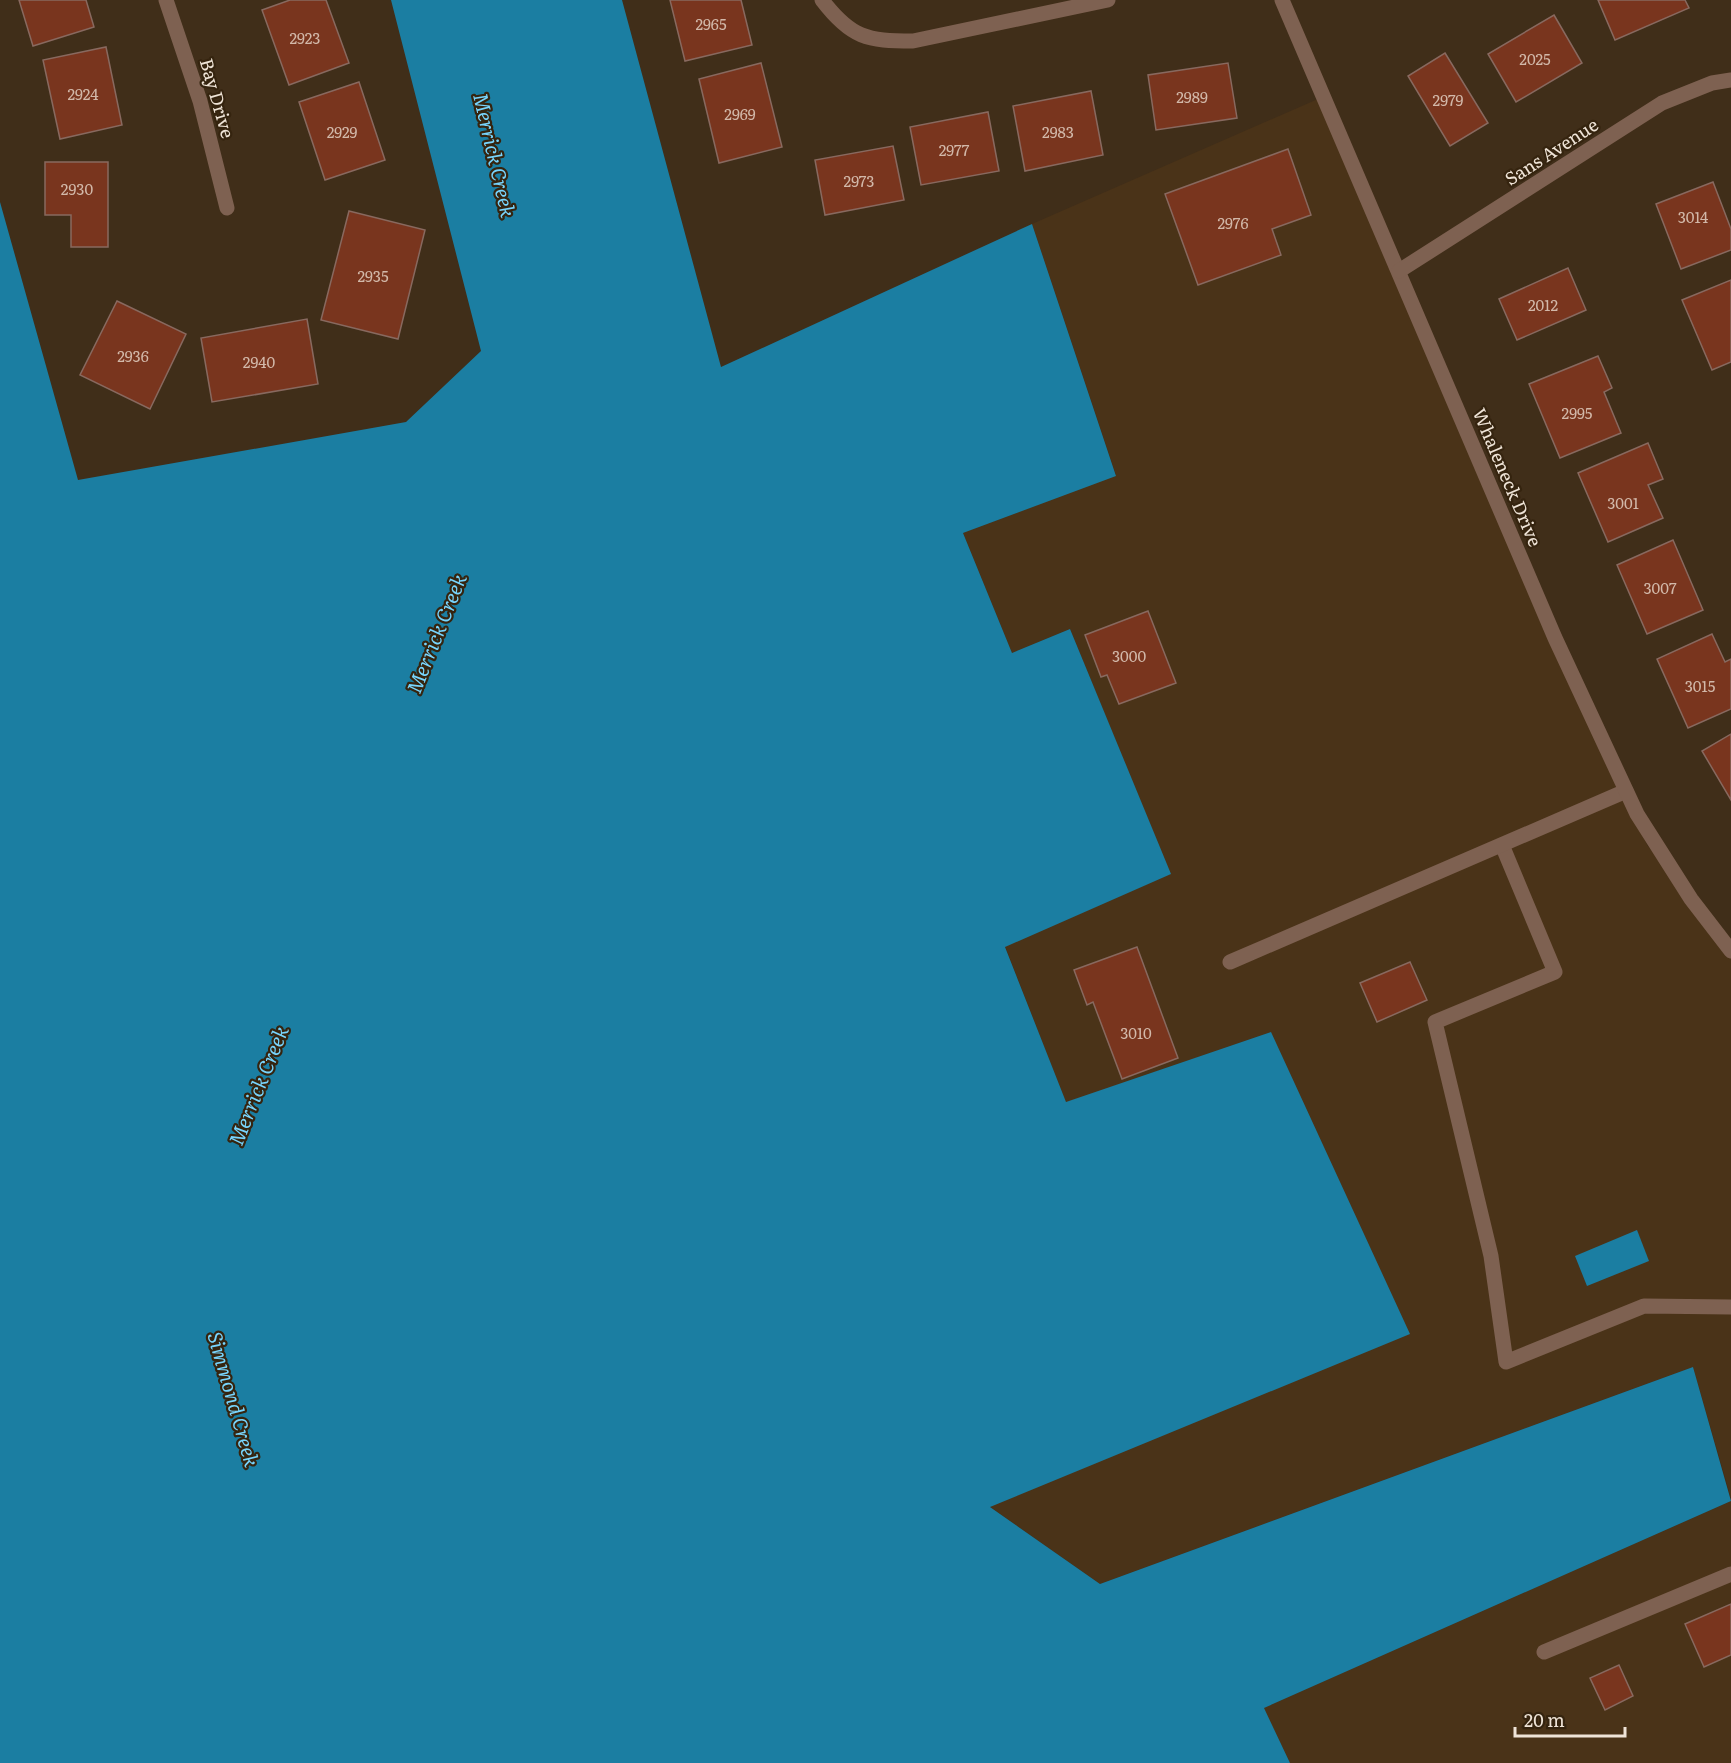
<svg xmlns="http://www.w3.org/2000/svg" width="1731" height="1763" font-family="Literata,serif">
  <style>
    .built { fill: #4a3318 }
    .water { fill: #1b7ea2 }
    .building { fill: #79351e; stroke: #88695f; stroke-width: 1.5 }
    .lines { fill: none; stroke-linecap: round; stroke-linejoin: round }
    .service { stroke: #7e6151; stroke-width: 15 }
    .minor { stroke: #7e6151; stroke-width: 15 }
    .labels { text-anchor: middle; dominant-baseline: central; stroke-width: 4.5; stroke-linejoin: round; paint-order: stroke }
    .number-label { font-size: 15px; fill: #d2b8a9 }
    .street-label { font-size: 18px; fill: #efe4d7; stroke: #35240f }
    .water-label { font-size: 20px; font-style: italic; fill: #78d5fd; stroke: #35240f }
  </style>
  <rect width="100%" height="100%" fill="#402e19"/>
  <!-- built -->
  <g class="built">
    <polygon points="1318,99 1647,845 1731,946 1731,1498 1693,1367 1100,1584 989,1506 1271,1032 1066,1103 1005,946 1170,874 1070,629 1012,653 963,533 1116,475 1032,224"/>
    <polygon points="1731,1501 1731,1763 1290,1763 1263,1708"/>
  </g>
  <!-- water -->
  <g class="water">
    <polygon points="391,0 622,0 721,367 1032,224 1116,476 963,533 1012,653 1070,629 1171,874 1005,947 1066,1102 1271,1032 1410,1334 990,1507 1100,1584 1693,1367 1731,1501 1264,1708 1290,1763 0,1763 0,202 78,480 406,422 481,351"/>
    <polygon points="1637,1230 1649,1261 1587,1286 1575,1256"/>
  </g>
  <!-- building -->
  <g class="building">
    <polygon points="19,0 86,0 94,27 33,46"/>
    <polygon points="290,0 326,0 349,63 289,85 262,10"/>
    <polygon points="670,0 741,0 752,45 685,61"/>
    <polygon points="1598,0 1685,0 1689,8 1615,40"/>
    <polygon points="1554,15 1582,63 1516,102 1488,54"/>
    <polygon points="106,47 122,125 60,139 43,60"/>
    <polygon points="1445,53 1488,123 1450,146 1408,76"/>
    <polygon points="761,63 782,147 719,163 699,79"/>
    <polygon points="1228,63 1237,118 1156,130 1148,75"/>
    <polygon points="359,82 385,160 325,180 299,102"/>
    <polygon points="1091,91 1103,155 1025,171 1013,106"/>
    <polygon points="988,112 999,171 921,185 910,127"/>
    <polygon points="893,146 904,200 825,215 815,160"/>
    <polygon points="1288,149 1311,215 1272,229 1281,255 1198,285 1165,194"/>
    <polygon points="45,162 108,162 108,247 71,247 71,215 45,215"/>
    <polygon points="1713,182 1731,229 1731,250 1681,269 1656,204"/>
    <polygon points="349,211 425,230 398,339 321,320"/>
    <polygon points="1568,268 1586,310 1517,340 1499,299"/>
    <polygon points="1731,280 1731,362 1712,370 1682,300"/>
    <polygon points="117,301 186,334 150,409 80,375"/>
    <polygon points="307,319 318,384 212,402 201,338"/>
    <polygon points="1598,356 1612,388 1604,392 1621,433 1560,458 1529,384"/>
    <polygon points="1648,443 1663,479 1648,485 1663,518 1608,542 1578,473"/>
    <polygon points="1673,540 1703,610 1647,634 1617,565"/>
    <polygon points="1148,611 1176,683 1119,704 1107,675 1101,677 1085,635"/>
    <polygon points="1712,634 1725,662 1731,659 1731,709 1688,728 1657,659"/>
    <polygon points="1731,734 1731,800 1702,751"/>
    <polygon points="1137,947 1178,1058 1122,1079 1093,1002 1087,1005 1074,970"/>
    <polygon points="1410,962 1427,1000 1377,1022 1360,983"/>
    <polygon points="1731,1604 1731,1655 1704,1667 1685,1624"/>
    <polygon points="1619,1665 1633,1696 1605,1710 1590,1678"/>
  </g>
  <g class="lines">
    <!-- service -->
    <g class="service">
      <polyline points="1502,845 1555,972 1435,1022 1491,1256 1506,1362 1644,1306 1731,1307"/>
      <polyline points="1230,962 1626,791"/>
      <polyline points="1544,1652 1731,1574"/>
    </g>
    <!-- minor -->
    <g class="minor">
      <polyline points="166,0 200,101 227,208"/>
      <path d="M822,0C851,38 867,41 913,41L1108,0"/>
      <polyline points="1282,0 1555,638 1637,814 1691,899 1731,951"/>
      <polyline points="1399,271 1662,103 1712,83 1731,80"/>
    </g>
  </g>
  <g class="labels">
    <!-- number labels -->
    <g class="number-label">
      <text x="711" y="23">2965</text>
      <text x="305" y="37">2923</text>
      <text x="1535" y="58">2025</text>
      <text x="83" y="93">2924</text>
      <text x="1192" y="96">2989</text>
      <text x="1448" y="99">2979</text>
      <text x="740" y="113">2969</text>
      <text x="342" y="131">2929</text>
      <text x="1058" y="131">2983</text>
      <text x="954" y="149">2977</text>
      <text x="859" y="180">2973</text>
      <text x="77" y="188">2930</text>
      <text x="1693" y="216">3014</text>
      <text x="1233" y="222">2976</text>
      <text x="373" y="275">2935</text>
      <text x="1543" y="304">2012</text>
      <text x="133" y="355">2936</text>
      <text x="259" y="361">2940</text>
      <text x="1577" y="412">2995</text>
      <text x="1623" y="502">3001</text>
      <text x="1660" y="587">3007</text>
      <text x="1129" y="655">3000</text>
      <text x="1700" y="685">3015</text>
      <text x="1136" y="1032">3010</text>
    </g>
    <!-- street labels -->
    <g class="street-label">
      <text transform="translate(218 98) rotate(74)">Bay Drive</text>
      <text transform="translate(1551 151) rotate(-33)">Sans Avenue</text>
      <text transform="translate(1508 477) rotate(67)">Whaleneck Drive</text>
    </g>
    <!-- water labels -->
    <g class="water-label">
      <text transform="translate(496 155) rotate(77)">Merrick Creek</text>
      <text transform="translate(435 633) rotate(-68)">Merrick Creek</text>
      <text transform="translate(257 1085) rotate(-68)">Merrick Creek</text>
      <text transform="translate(235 1399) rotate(74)">Simmond Creek</text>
    </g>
  </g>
  <!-- scale -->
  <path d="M1515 1727v9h110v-9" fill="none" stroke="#efe4d7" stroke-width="3"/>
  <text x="1524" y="1727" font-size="18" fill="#efe4d7" stroke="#35240f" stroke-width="4.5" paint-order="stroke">20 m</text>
</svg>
